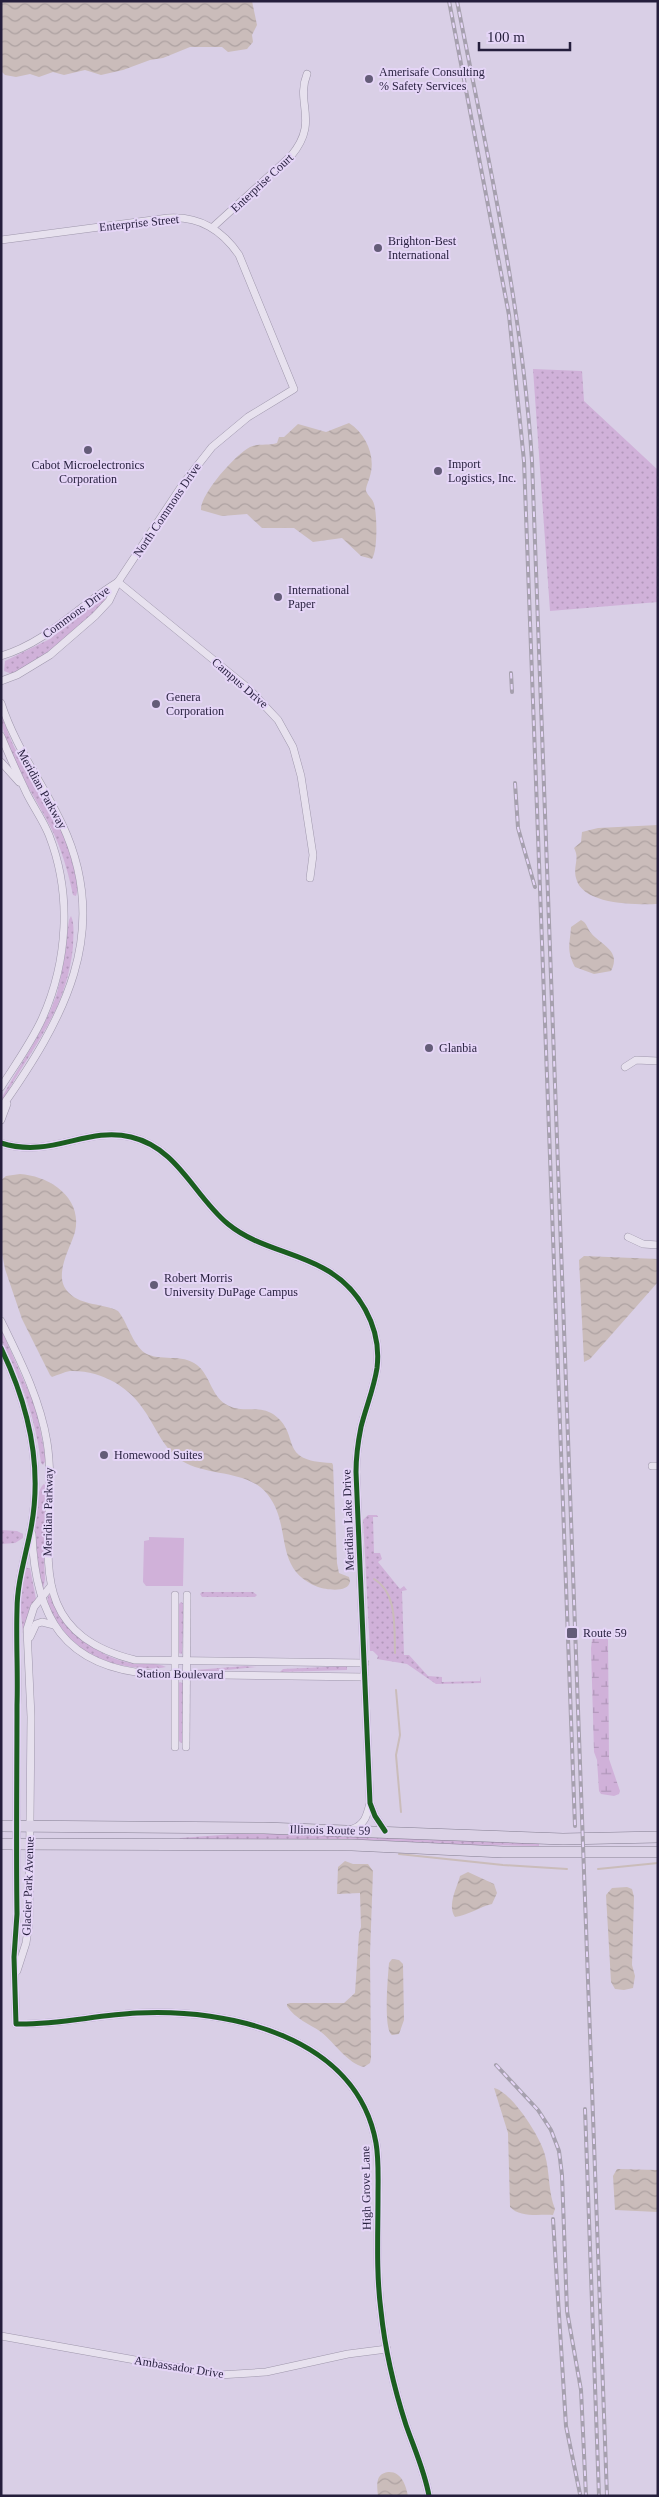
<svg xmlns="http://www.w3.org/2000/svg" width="659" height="2497" font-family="'Times New Roman',serif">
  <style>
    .grass { fill: url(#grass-dots) }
    .wetland { fill: url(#wetland-marsh) }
    .park { fill: #d0b1d9 }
    .water { fill: url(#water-waves) }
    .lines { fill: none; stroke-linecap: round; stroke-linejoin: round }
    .stream { stroke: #cabcba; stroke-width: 2 }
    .street-casing { stroke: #9f97ac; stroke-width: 8 }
    .primary-casing { stroke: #847e91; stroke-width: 12 }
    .street { stroke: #e7e1ee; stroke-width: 7 }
    .primary { stroke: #dbd2e6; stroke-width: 11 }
    .rail-casing { stroke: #a6a0ae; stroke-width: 4 }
    .rail { stroke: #e5d5f7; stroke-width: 2; stroke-dasharray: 5.5; stroke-linecap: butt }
    .cycleway-casing { stroke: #e5d5f7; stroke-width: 8 }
    .cycleway { stroke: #1b5e20; stroke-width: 5 }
    .poi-dot { fill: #645c78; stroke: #e5d5f7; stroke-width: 2 }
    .labels { text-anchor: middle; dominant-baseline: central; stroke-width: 4; stroke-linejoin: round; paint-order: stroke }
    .poi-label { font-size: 12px; fill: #251e3c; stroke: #e5d5f7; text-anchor: start }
    .street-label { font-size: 12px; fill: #251e3c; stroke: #e5d5f7 }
  </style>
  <defs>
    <pattern id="grass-dots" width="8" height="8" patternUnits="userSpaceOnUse" patternTransform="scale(1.25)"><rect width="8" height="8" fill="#d0b1d9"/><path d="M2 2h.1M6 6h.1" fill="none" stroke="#b298bb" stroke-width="1.8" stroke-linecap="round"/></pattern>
    <pattern id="wetland-marsh" width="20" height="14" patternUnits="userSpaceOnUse" patternTransform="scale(1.25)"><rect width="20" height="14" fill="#d0b1d9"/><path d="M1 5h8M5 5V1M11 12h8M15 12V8" fill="none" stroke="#b298bb"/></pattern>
    <pattern id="water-waves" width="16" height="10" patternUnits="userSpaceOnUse" patternTransform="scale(1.25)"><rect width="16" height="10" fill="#cabcba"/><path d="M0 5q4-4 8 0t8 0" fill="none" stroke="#ada1a1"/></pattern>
  </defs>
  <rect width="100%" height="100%" fill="#d9cfe6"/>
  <!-- grass -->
  <g class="grass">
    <polygon points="533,369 582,371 584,401 658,470 658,602 550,611"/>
    <path d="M102,596H105L106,600C78,628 48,657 12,674L4,671L5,661L50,639Z"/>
    <path d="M1,713C6,726 10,740 17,752C34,783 88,861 76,896L73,895C68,871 61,847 50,826C34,795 1,747 1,713Z"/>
    <path d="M71,916C75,924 73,938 73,947C66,1014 30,1048 1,1104V1099C20,1064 45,1030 57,993C64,968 65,945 69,920Z"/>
    <path d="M1,1329L36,1408L46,1460L43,1465L41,1463C36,1419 21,1379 1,1340Z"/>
    <path d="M44,1484L47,1488L44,1561L45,1579L43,1589C36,1571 29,1496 44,1484Z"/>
    <polygon points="368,1515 377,1515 378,1517 373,1517 374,1553 380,1553 382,1559 378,1562 400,1589 404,1586 407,1590 402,1591 404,1655 409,1655 428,1676 442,1677 442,1682 480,1681 481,1676 481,1683 436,1684 407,1664 377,1659 378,1656 373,1651 370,1651 363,1520"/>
    <polygon points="1,1530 17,1531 23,1534 23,1538 15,1543 1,1544"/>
    <polygon points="25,1568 30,1568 36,1599 28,1614 23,1634 20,1603"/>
    <polygon points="202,1592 253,1592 257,1595 255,1597 202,1597 200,1594"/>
    <path d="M50,1595C67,1629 93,1656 131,1663C142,1665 157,1662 166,1667C159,1669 151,1668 143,1668C107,1666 76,1652 56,1620C51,1612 46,1605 48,1596Z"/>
    <polygon points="181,1602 184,1604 182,1654 178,1653 178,1605"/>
    <polygon points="245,1666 256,1667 207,1672 195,1670"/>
    <polygon points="347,1666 347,1670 280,1672 283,1669"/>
    <polygon points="180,1682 184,1684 183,1742 181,1743 178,1740 177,1684"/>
    <polygon points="248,1833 539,1843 539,1846 475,1845 369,1840 179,1840 180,1838"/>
  </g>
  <!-- wetland -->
  <polygon class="wetland" points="596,1629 605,1631 608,1640 609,1759 620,1791 619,1794 614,1796 601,1794 599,1791 597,1760 594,1752 591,1648 593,1633"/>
  <!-- park -->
  <polygon class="park" points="149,1537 184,1538 183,1586 146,1586 143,1582 144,1541 149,1540"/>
  <!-- water -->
  <g class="water">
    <polygon points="1,1 252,1 257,25 252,35 253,42 247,49 228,52 222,47 190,47 163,58 150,60 123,70 101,75 85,70 64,75 53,72 39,77 30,74 16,77 5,75 1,71"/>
    <path d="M349,423C366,434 376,456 370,476C369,481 366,485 366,491C368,496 373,499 374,504C377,513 378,550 372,559L361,556L342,538L313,542L294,528H262L247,514L222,516L201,510C200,494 236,454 250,447C258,443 269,446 277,443L279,437H284L298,424L326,432Z"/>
    <path d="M658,825V904C636,905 582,905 576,878C573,865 580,859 574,848L581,842L582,832L598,828Z"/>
    <path d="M581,920C587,923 587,928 591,933C601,945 622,951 611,971L594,974L575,967C566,950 570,944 571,927Z"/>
    <path d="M20,1174C49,1176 83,1197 75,1232C70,1249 52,1277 69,1293C82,1306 103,1303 118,1311C128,1323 132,1344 145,1353C160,1362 182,1353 197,1365C211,1376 211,1398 229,1406C243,1413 258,1405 273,1414C303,1435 275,1461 332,1463L333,1465L337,1563L339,1573L349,1577L350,1581C349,1593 327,1590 318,1587C272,1569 293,1527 268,1495C248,1469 208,1477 182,1461C164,1449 157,1430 146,1413C130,1387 102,1370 70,1371C64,1372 58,1375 52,1377L50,1375L22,1319L5,1269L1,1248V1180L6,1176Z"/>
    <polygon points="584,1256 658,1259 658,1282 590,1359 584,1362 579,1260"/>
    <path d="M345,1861L353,1864H368L373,1871L370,1954L371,2058L370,2063L364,2067C348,2064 334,2042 321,2032C310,2024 295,2019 287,2006V2004L290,2003H344L355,1993L359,1933L361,1927L360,1893L337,1894L338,1867Z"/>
    <path d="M468,1872L494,1884L497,1893L492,1904C479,1907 469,1915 455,1917C447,1905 457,1888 460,1876Z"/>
    <polygon points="627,1887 632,1889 634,1897 632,1965 635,1976 633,1988 624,1990 615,1989 611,1982 606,1895 612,1888"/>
    <path d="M392,1959L399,1960L403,1964L404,2020L399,2034L392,2035C383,2030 388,1976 389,1963Z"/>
    <path d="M494,2088C512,2092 541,2138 545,2155C550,2173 548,2192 555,2209L553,2215C539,2214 520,2218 510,2207L508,2133Z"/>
    <polygon points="617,2169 658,2170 658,2212 615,2210 613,2176"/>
    <path d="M388,2472C401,2471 406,2485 408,2496H378C377,2485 375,2474 388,2472Z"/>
  </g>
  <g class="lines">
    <!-- stream -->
    <g class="stream">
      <path d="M374,1579C398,1593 394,1628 395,1653"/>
      <polyline points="396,1690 400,1735 396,1755 401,1812"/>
      <polyline points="399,1854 503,1865 567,1869"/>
      <polyline points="598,1869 658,1863"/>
    </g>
    <defs>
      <g id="street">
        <path d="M213,227L291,156C320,121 295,104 307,74"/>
        <path d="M1,240L168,218C200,216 222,230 239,255L294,389L248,417L212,447L183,484L118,582L109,601L95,616L50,655L17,675L1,681"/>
        <polyline points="118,582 248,688 278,720 293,747 301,776 313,855 310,878"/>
        <path d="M1,656C48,642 78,606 118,582"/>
        <path d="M1,703C16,749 42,781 62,824C113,932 63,1020 1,1108"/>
        <path d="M1,736C9,755 18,775 27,794C34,808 43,820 49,835C72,894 68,961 42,1019C31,1043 15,1065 1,1087"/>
        <polyline points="1,762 19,782"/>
        <polyline points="625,1067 636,1060 658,1061"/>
        <polyline points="1,1120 7,1104"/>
        <path d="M1,1143C52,1159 86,1126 131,1137C178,1148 194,1196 228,1224C256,1247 292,1251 323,1268C359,1287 382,1327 377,1368C374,1388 366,1407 361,1427C358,1442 356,1456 356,1472L370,1803L375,1816L385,1831"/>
        <polyline points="628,1237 643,1244 658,1245"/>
        <path d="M1,1321C20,1360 40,1399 47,1442C61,1531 10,1629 135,1660L365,1663"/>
        <path d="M1,1348C28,1404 43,1465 31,1528C26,1555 17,1582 17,1610C16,1642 18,1673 17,1705C17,1775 16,1844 17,1914L14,1957L16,2024C57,2025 96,2015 137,2013C228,2008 357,2036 376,2143C379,2160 378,2179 378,2197C378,2235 376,2273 381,2311C385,2350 394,2388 406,2425C414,2448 425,2472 429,2496"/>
        <polyline points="652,1466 658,1466"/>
        <path d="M32,1534C35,1617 64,1668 153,1674L365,1677"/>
        <polyline points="30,1637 36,1624 42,1622 54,1625"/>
        <polyline points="175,1747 175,1595"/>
        <polyline points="186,1747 187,1595"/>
        <path d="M352,1829C365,1825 367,1815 370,1803"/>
        <polyline points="17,1971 26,1943 29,1923 31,1717 27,1629 34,1607 51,1586"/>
        <polyline points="1,2336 219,2375 266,2372 348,2354 387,2349"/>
      </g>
      <g id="primary">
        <polyline points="1,1826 264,1828 563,1839 658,1837"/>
        <polyline points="1,1844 352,1845 503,1852 658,1852"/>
      </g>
    </defs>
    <!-- street casing -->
    <use href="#street" class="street-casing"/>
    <!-- primary casing -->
    <use href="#primary" class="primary-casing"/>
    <!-- street -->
    <use href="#street" class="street"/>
    <!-- primary -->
    <use href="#primary" class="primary"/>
    <defs>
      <g id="rail">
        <polyline points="449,1 509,315 524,461 575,1826"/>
        <path d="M457,1C487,154 522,306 532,461L607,2496"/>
        <polyline points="511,673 512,692"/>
        <polyline points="515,783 518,828 535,887"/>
        <polyline points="496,2065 538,2110 551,2130 559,2151 562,2175 567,2311 581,2390 586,2496"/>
        <polyline points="585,2109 599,2496"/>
        <polyline points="553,2219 566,2426 580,2494"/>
      </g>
    </defs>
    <!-- rail casing -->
    <use href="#rail" class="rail-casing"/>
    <!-- rail -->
    <use href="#rail" class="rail"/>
    <defs>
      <g id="cycleway">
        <path d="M1,1143C52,1159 86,1126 131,1137C178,1148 194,1196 228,1224C256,1247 292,1251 323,1268C359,1287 382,1327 377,1368C374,1388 366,1407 361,1427C358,1442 356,1456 356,1472L370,1803L375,1816L385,1831"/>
        <path d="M1,1348C28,1404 43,1465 31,1528C26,1555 17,1582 17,1610C16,1642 18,1673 17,1705C17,1775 16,1844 17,1914L14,1957L16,2024C57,2025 96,2015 137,2013C228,2008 357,2036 376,2143C379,2160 378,2179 378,2197C378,2235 376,2273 381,2311C385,2350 394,2388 406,2425C414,2448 425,2472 429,2496"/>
      </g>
    </defs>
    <!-- cycleway casing -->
    <use href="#cycleway" class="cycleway-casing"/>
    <!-- cycleway -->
    <use href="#cycleway" class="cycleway"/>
  </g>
  <!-- markers -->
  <g class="poi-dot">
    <circle cx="369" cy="79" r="5"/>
    <circle cx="378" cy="248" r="5"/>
    <circle cx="88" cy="450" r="5"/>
    <circle cx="438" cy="471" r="5"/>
    <circle cx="278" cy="597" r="5"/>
    <circle cx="156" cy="704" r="5"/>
    <circle cx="429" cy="1048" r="5"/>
    <circle cx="154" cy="1285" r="5"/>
    <circle cx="104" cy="1455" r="5"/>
    <rect x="566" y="1627" width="12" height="12" rx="2.5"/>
  </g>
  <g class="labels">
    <!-- poi labels -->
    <g class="poi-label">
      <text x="379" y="72">Amerisafe Consulting<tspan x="379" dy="14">% Safety Services</tspan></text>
      <text x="388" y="241">Brighton-Best<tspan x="388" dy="14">International</tspan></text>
      <text x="448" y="464">Import<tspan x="448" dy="14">Logistics, Inc.</tspan></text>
      <text x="88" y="465" text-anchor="middle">Cabot Microelectronics<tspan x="88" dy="14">Corporation</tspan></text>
      <text x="288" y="590">International<tspan x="288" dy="14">Paper</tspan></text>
      <text x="166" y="697">Genera<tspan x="166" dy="14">Corporation</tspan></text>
      <text x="439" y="1048">Glanbia</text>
      <text x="164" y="1278">Robert Morris<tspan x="164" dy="14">University DuPage Campus</tspan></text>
      <text x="114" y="1455">Homewood Suites</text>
      <text x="583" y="1633">Route 59</text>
    </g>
    <!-- street labels -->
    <g class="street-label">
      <text transform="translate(262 183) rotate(-43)">Enterprise Court</text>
      <text transform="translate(139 223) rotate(-6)">Enterprise Street</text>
      <text transform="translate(167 510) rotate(-56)">North Commons Drive</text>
      <text transform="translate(76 612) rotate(-36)">Commons Drive</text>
      <text transform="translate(240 683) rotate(41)">Campus Drive</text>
      <text transform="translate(42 789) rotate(61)">Meridian Parkway</text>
      <text transform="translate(48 1512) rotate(-89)">Meridian Parkway</text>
      <text transform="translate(348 1520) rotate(-92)">Meridian Lake Drive</text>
      <text transform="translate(180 1674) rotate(1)">Station Boulevard</text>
      <text transform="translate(330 1830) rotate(1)">Illinois Route 59</text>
      <text transform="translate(28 1886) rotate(-88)">Glacier Park Avenue</text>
      <text transform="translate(366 2188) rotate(-91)">High Grove Lane</text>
      <text transform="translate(179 2367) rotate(9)">Ambassador Drive</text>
    </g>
  </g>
  <!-- border -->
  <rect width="659" height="2497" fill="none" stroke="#251e3c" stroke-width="5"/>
  <!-- scale -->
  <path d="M479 42v8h91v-8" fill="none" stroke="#251e3c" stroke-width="2.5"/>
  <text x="487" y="42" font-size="15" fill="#251e3c" stroke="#e5d5f7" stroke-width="4" paint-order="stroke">100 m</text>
</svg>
